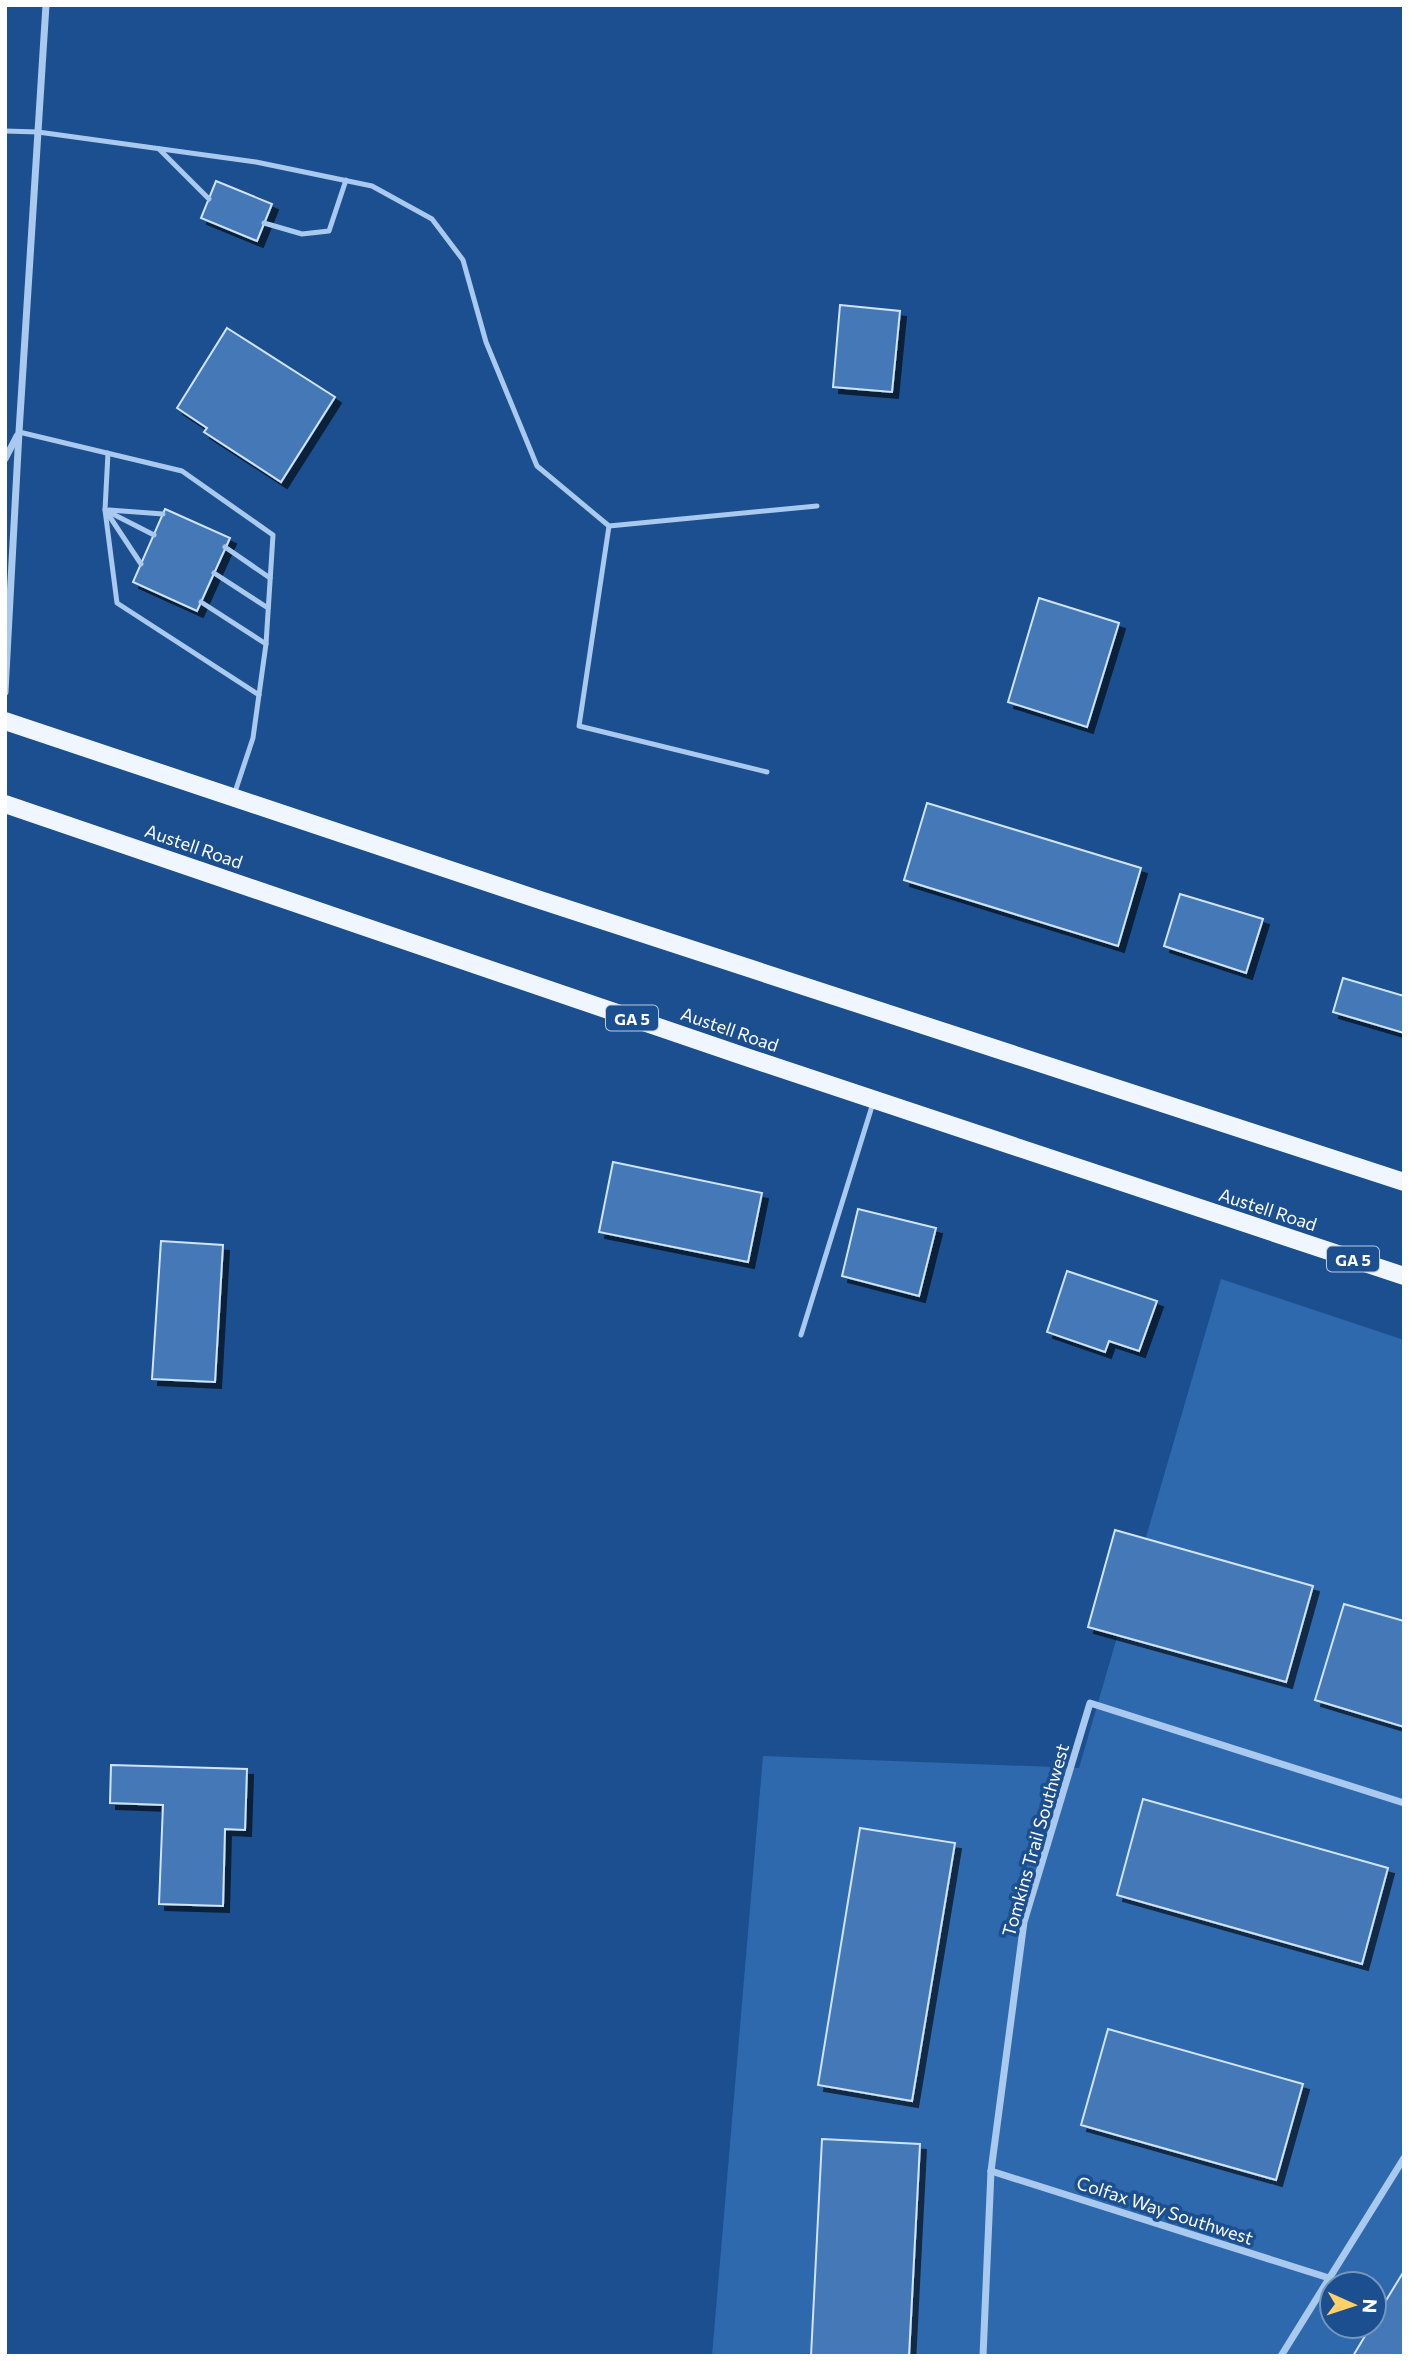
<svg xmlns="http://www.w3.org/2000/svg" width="1409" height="2361" font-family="Commissioner,sans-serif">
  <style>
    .green { fill: #2e69ad; fill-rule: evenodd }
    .building { fill: #4478b7; stroke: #cfe3fa; stroke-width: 2; filter: url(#shadow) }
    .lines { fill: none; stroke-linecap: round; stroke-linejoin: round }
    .service { stroke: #a9c9ee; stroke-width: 5 }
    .minor { stroke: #a9c9ee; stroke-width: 7 }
    .primary { stroke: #f0f6ff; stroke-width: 18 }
    .labels { text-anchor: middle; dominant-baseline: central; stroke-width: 7; stroke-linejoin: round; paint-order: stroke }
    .shield { fill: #1b4f8f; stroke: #bbcadd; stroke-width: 2 }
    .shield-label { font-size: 16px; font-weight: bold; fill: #fff }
    .street-label { font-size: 18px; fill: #fff; stroke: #1b4f8f }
  </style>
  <defs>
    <filter id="shadow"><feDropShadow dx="6" dy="6" stdDeviation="0" flood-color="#0009"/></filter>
  </defs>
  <rect width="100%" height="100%" fill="#1b4f8f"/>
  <!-- green -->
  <path class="green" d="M1221,1279L1404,1340V2356H712L763,1756L1079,1768ZM1332,2284H1374V2326H1332Z"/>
  <!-- building -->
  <g class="building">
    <polygon points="216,181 272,204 257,241 201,218"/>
    <polygon points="840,305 900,311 892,392 833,387"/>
    <polygon points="227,328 335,397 281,482 204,432 207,428 177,408"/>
    <polygon points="165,509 230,538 197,611 133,582"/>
    <polygon points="1039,598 1119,623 1087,727 1008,702"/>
    <polygon points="927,803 1141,868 1118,946 904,880"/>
    <polygon points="1180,894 1263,919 1246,973 1164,946"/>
    <polygon points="1343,978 1404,996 1404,1033 1333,1012"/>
    <polygon points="613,1162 762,1193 748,1262 599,1232"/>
    <polygon points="858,1209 936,1228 919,1296 842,1276"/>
    <polygon points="161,1241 223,1245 215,1382 152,1379"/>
    <polygon points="1067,1271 1157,1301 1139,1351 1109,1341 1105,1352 1047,1332"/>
    <polygon points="1115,1530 1313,1586 1286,1682 1088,1627"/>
    <polygon points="1344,1604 1404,1621 1404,1727 1315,1700"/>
    <polygon points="111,1765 247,1769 245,1830 225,1829 223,1906 159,1904 163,1805 110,1803"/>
    <polygon points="1143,1799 1388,1868 1362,1964 1117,1895"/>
    <polygon points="860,1828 955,1843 912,2101 818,2085"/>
    <polygon points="1108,2029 1303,2084 1276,2180 1081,2125"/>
    <polygon points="822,2139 920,2144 909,2356 811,2356"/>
    <polygon points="1404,2271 1404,2356 1353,2356 1371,2326 1374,2326 1374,2320"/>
  </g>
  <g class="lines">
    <!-- service -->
    <g class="service">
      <polyline points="5,131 38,132 256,162 372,186 432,219 463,260 486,342 537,466 609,526 817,506"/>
      <polyline points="159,149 209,199"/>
      <polyline points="264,223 302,234 329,231 346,180"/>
      <polyline points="19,432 182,471 273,535 266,644 253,738 234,795"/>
      <polyline points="108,453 105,510 154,535"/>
      <polyline points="105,510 117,603 259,695"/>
      <polyline points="109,510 163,514"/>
      <polyline points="106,511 141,564"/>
      <polyline points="609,526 579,726 767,772"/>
      <polyline points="225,547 270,578"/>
      <polyline points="214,573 268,608"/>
      <polyline points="201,602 266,644"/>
      <polyline points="801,1335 873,1103"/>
    </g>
    <!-- minor -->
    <g class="minor">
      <polyline points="5,459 17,436"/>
      <polyline points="5,692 19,432 46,5"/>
      <polyline points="991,2171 1329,2278"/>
      <polyline points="983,2356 991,2171 1024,1922 1090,1703 1404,1803"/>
      <polyline points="1281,2356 1404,2158"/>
    </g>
    <!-- primary -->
    <g class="primary">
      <polyline points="5,721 534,898 1404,1182"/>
      <polyline points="5,804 749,1058 1404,1276"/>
    </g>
  </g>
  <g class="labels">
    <!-- shield labels -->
    <g class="shield">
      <rect x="606" y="1005.5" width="52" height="25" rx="5"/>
      <rect x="1327" y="1246.5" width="52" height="25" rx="5"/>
    </g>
    <g class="shield-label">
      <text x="632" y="1018">GA 5</text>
      <text x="1353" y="1259">GA 5</text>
    </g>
    <!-- street labels -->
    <g class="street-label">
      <text transform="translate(194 846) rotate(19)">Austell Road</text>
      <text transform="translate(730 1029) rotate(19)">Austell Road</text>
      <text transform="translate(1268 1209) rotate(18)">Austell Road</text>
      <text transform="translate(1035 1840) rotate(-74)">Tomkins Trail Southwest</text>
      <text transform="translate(1165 2210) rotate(18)">Colfax Way Southwest</text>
    </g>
  </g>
  <!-- border -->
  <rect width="1409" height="2361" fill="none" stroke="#ffffff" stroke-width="14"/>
  <!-- north arrow -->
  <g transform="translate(1353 2305) rotate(93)"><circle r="33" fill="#1b4f8f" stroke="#7695bc" stroke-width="2"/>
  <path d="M0-5L12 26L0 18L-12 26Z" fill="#ffd166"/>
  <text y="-10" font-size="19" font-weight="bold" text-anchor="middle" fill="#ffffff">N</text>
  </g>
</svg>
